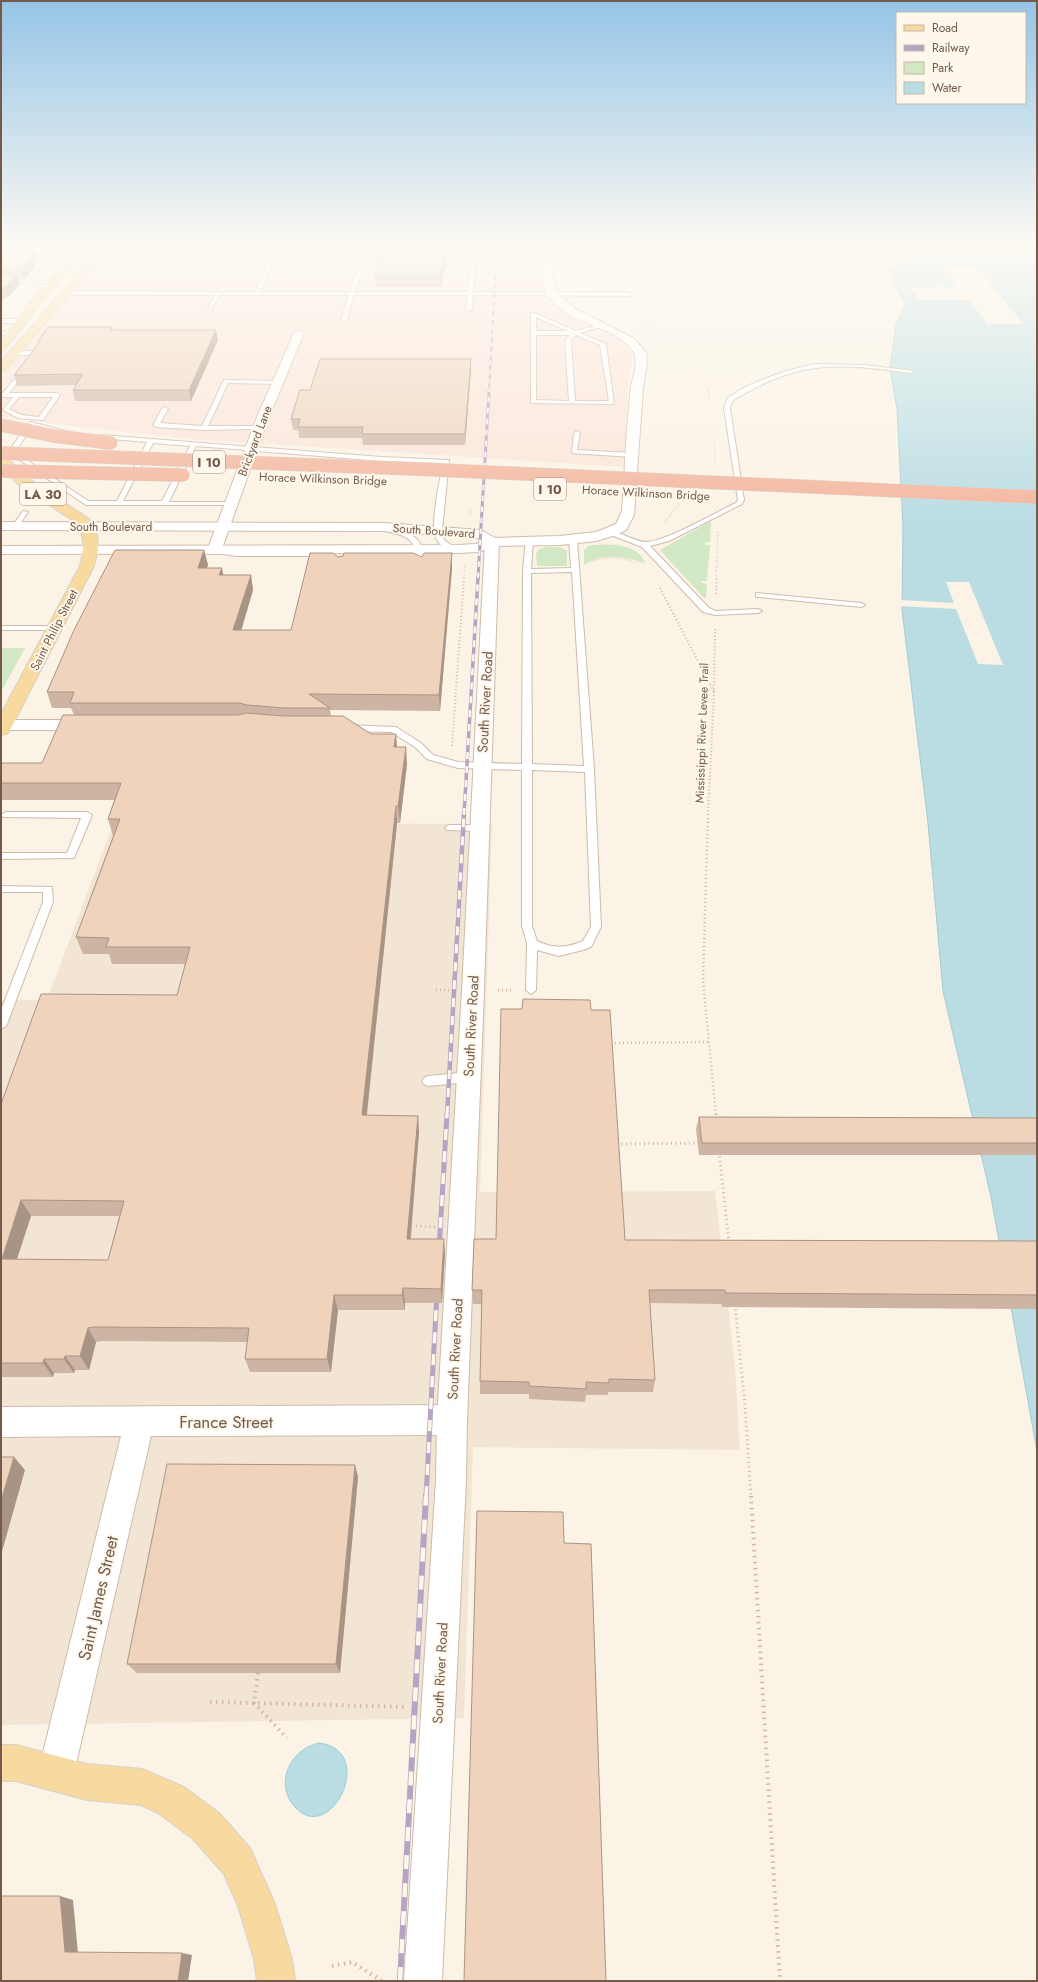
<svg xmlns="http://www.w3.org/2000/svg" width="1038" height="1982" font-family="Jost,sans-serif">
  <style>
    .residential { fill: #f3e5d3 }
    .commercial { fill: #fbe4d9 }
    .green { fill: #d2e8c4 }
    .water { fill: #badde4; stroke: #a0ccd6 }
    .pier { fill: #fbf3e5 }
    .lines { fill: none; stroke-linecap: round; stroke-linejoin: round }
    .service-casing { stroke: #cdbbab; stroke-width: 2 }
    .minor-casing { stroke: #cdbbab; stroke-width: 2 }
    .tertiary-casing { stroke: #cdbbab; stroke-width: 2 }
    .secondary-casing { stroke: #d1bdac; stroke-width: 2 }
    .primary-casing { stroke: #d8d1cd; stroke-width: 2 }
    .path-far5 { stroke: #d5b6a1; stroke-width: 1; stroke-dasharray: 0.5 1.5; stroke-linecap: butt }
    .path-far4 { stroke: #d5b6a1; stroke-width: 1.5; stroke-dasharray: 0.5 2; stroke-linecap: butt }
    .path-far3 { stroke: #d5b6a1; stroke-width: 2; stroke-dasharray: 1 2.5; stroke-linecap: butt }
    .path-far2 { stroke: #d5b6a1; stroke-width: 2.5; stroke-dasharray: 1 3; stroke-linecap: butt }
    .path-far1 { stroke: #d5b6a1; stroke-width: 3; stroke-dasharray: 1 3.5; stroke-linecap: butt }
    .path { stroke: #d5b6a1; stroke-width: 4; stroke-dasharray: 1.5 4.5; stroke-linecap: butt }
    .service { fill: #fff; fill-rule: evenodd }
    .minor { fill: #fff; fill-rule: evenodd }
    .tertiary { fill: #fff; fill-rule: evenodd }
    .secondary { fill: #fff; fill-rule: evenodd }
    .primary { fill: #f8d99f; fill-rule: evenodd }
    .rail-far5-casing { stroke: #b6a4c4; stroke-width: 2 }
    .rail-far4-casing { stroke: #b6a4c4; stroke-width: 3 }
    .rail-far3-casing { stroke: #b6a4c4; stroke-width: 3.5 }
    .rail-far2-casing { stroke: #b6a4c4; stroke-width: 4.5 }
    .rail-far1-casing { stroke: #b6a4c4; stroke-width: 5 }
    .rail-casing { stroke: #b6a4c4; stroke-width: 6 }
    .rail-far5 { stroke: #fef7eb; stroke-width: 1.5; stroke-dasharray: 4.5; stroke-linecap: butt }
    .rail-far4 { stroke: #fef7eb; stroke-width: 2; stroke-dasharray: 5.5; stroke-linecap: butt }
    .rail-far3 { stroke: #fef7eb; stroke-width: 2.5; stroke-dasharray: 7; stroke-linecap: butt }
    .rail-far2 { stroke: #fef7eb; stroke-width: 3; stroke-dasharray: 9; stroke-linecap: butt }
    .rail-far1 { stroke: #fef7eb; stroke-width: 3.5; stroke-dasharray: 11; stroke-linecap: butt }
    .rail { stroke: #fef7eb; stroke-width: 4.5; stroke-dasharray: 14; stroke-linecap: butt }
    .motorway-bridge-casing { stroke: #d8d1cd; stroke-width: 14; stroke-linecap: butt }
    .motorway-bridge { stroke: #f3b69e; stroke-width: 13 }
    .wall { fill: #ceb5a3; fill-rule: evenodd }
    .shaded-wall { fill: #a89484 }
    .building { fill: #f0d3bd; stroke: #a89484; fill-rule: evenodd }
    .labels { text-anchor: middle; dominant-baseline: central; stroke-width: 4; stroke-linejoin: round; paint-order: stroke }
    .far-street-label { font-size: 12px; fill: #735a4b; stroke: #fef7eb }
    .shield { fill: #fef7eb; stroke: #9d897b; stroke-width: 1 }
    .shield-label { font-size: 13px; font-weight: bold; fill: #735a4b }
    .street-label { font-size: 14px; fill: #735a4b; stroke: #fef7eb }
    .near-street-label { font-size: 17px; fill: #735a4b; stroke: #fef7eb }
  </style>
  <rect width="100%" height="100%" fill="#fbf3e5"/>
  <!-- residential -->
  <polygon class="residential" points="147,734 274,823 492,824 480,1192 715,1191 735,1366 740,1450 473,1447 464,1718 1,1725 1,1000 47,1000"/>
  <!-- commercial -->
  <polygon class="commercial" points="113,246 562,246 551,254 544,266 542,275 546,294 558,306 615,335 628,345 633,355 627,394 625,467 190,439 57,424 1,416 1,378 86,275"/>
  <!-- green -->
  <g class="green">
    <polygon points="711,521 710,542 705,542 705,545 710,545 707,581 702,581 702,583 707,584 706,598 703,597 660,550"/>
    <path d="M588,546C606,543 639,543 645,563C623,557 604,552 584,565V550Z"/>
    <polygon points="547,547 560,547 567,551 567,566 537,566 536,553 539,549"/>
    <polygon points="1,648 25,648 1,692"/>
  </g>
  <!-- water -->
  <g class="water">
    <polygon points="936,246 1037,246 1037,1451 991,1197 943,991 928,823 902,610 903,527 897,409 890,369 896,325 905,304 889,273 889,268"/>
    <path d="M319,1743C378,1750 331,1845 296,1808C273,1785 290,1749 319,1743Z"/>
  </g>
  <!-- pier -->
  <g class="pier">
    <polygon points="944,267 977,267 1023,324 987,324 970,300 919,300 911,288 938,288 935,284 941,284 944,289 953,289 950,284 957,284"/>
    <polygon points="946,582 969,582 1003,665 978,664 956,609 900,606 900,600 954,603"/>
  </g>
  <g class="lines">
    <defs>
      <g id="service">
        <polygon points="277,246 281,246 260,292 350,292 365,246 369,246 355,292 468,292 474,246 478,246 473,292 629,292 632,294 629,296 473,295 472,309 469,311 466,309 468,295 354,295 347,320 344,322 341,320 349,295 220,295 211,309 208,307 215,295 64,295 61,293 64,291 255,292"/>
        <polygon points="1,280 54,281 56,282 54,283 1,282"/>
        <path d="M531,313H535L575,331L604,324V326L580,333L606,344L614,404L531,403ZM536,317L567,331H536ZM536,335H570L565,340L569,401L536,400ZM576,335L600,345L609,401H575L571,340Z"/>
        <polygon points="1,319 21,319 24,321 21,323 1,323"/>
        <polygon points="1,331 15,333 1,335"/>
        <path d="M38,351L41,353L9,393H57L60,395L43,420L18,418L3,410L13,397H1V393H3L34,355H14L11,353L14,351ZM19,397H53L39,417L21,415L9,409Z"/>
        <path d="M816,364L864,365L914,371L911,373C880,369 847,364 816,368C786,371 758,386 733,400L730,408L744,500L742,504L669,541L650,546L709,608L716,611L758,609L762,611L758,613L715,615L703,612L642,547L606,533C614,527 636,543 647,542C669,540 714,513 736,503L738,500L724,408L727,399C745,383 792,368 816,364Z"/>
        <polygon points="224,380 281,381 282,382 279,384 228,383 208,426 259,426 261,427 261,429 204,430 156,427 153,425 162,409 165,407 168,409 160,423 202,426"/>
        <path d="M31,422L73,433L70,435L33,426L15,452L88,501H117L147,442L99,438L98,437L101,435L381,457L449,460L442,530L444,540L457,549L453,551C446,549 439,545 436,538C430,523 440,480 443,463L381,461L196,446L169,502H231L234,504L233,505H86L8,452L29,423ZM153,443L190,446L162,501H123Z"/>
        <polygon points="577,431 580,433 577,450 632,453 635,455 632,457 572,453 574,433"/>
        <polygon points="23,511 28,512 18,527 14,527 12,526"/>
        <path d="M384,527C403,530 423,534 424,557C424,561 424,566 423,570L416,568C417,537 409,537 382,530V528Z"/>
        <path d="M526,538L533,540L531,569L571,568L569,540L573,538L577,540L594,769L601,927L591,947L583,950L559,956L537,950L536,990L531,994L526,990L527,943L522,926V770L458,768L427,759L415,747L391,732L347,731L343,728L347,725L396,727L421,743L433,755L458,762L522,764L523,571ZM572,572L584,766L532,764L531,573ZM532,770L585,772L591,927L583,941C566,948 554,949 537,941L532,926Z"/>
        <polygon points="216,549 237,552 325,552 329,554 325,556 237,556 216,553"/>
        <polygon points="756,593 861,603 865,605 861,607 759,597 756,597"/>
        <polygon points="1,626 55,626 59,628 55,630 1,630"/>
        <polygon points="6,812 87,812 92,815 74,858 1,859 1,853 67,853 81,818 3,817 1,815"/>
        <polygon points="450,825 479,825 484,828 479,831 447,830 445,828 447,826"/>
        <polygon points="1,886 52,887 53,902 7,1024 5,1027 1,1028 1,1010 43,902 43,892 1,892"/>
        <polygon points="469,1072 473,1074 475,1077 473,1080 469,1082 428,1086 424,1084 422,1081 424,1078 428,1076"/>
      </g>
      <g id="minor">
        <polygon points="208,246 481,246 476,249 212,249"/>
        <polygon points="299,330 304,333 269,417 221,551 219,554 209,554 207,551 257,417 294,333"/>
        <polygon points="1,720 88,720 94,721 97,725 94,729 88,730 1,730"/>
        <polygon points="452,1405 462,1410 467,1420 462,1430 452,1435 151,1436 74,1773 69,1786 56,1791 43,1786 38,1773 121,1436 1,1437 1,1407"/>
      </g>
      <polygon id="tertiary" points="492,538 497,539 499,542 484,990 467,1420 466,1480 442,1981 404,1981 436,1480 437,1420 462,990 485,542 487,539"/>
      <path id="secondary" d="M560,246H571L557,259L554,265L552,275L557,294L576,309L633,338L646,352L647,362L643,388L634,515L626,530L616,535L596,541L560,545L494,546L479,552L457,553L1,554V546L457,545L476,544L482,541L477,538L384,531L1,530V522L384,523L481,530L495,538L521,537L560,536L596,532L616,524L622,511C625,470 626,428 631,387C633,377 639,360 633,351C612,320 549,326 543,279C541,264 550,254 560,246Z"/>
      <g id="primary">
        <polygon points="100,246 110,246 5,371 1,372 1,362"/>
        <polygon points="66,265 69,266 71,268 69,270 40,304 5,350 1,351 1,341 32,300 63,266"/>
        <path d="M1,456L6,457L29,479L89,519L97,535L98,550L94,566L10,730L7,734L1,735V714L80,566C84,550 85,539 78,524L19,485L1,467Z"/>
        <polygon points="1,1745 16,1745 87,1764 142,1769 184,1787 219,1813 250,1848 275,1904 292,1959 295,1981 257,1981 254,1959 238,1906 224,1874 193,1839 158,1813 141,1805 87,1800 16,1781 1,1781"/>
      </g>
    </defs>
    <!-- service casing -->
    <use href="#service" class="service-casing"/>
    <!-- minor casing -->
    <use href="#minor" class="minor-casing"/>
    <!-- tertiary casing -->
    <use href="#tertiary" class="tertiary-casing"/>
    <!-- secondary casing -->
    <use href="#secondary" class="secondary-casing"/>
    <!-- primary casing -->
    <use href="#primary" class="primary-casing"/>
    <!-- path-far5 -->
    <g class="path-far5">
      <polyline points="622,246 654,269 658,286"/>
      <polyline points="577,260 598,257 612,246"/>
      <path d="M641,326C652,328 667,329 677,336C693,347 703,374 708,392"/>
    </g>
    <!-- path-far4 -->
    <g class="path-far4">
      <polyline points="708,391 710,402"/>
      <polyline points="714,441 715,462"/>
      <polyline points="470,516 471,509"/>
      <polyline points="665,522 680,502"/>
      <path d="M592,561C608,556 623,558 638,563"/>
      <polyline points="464,578 465,565"/>
      <polyline points="716,578 718,531"/>
    </g>
    <!-- path-far3 -->
    <g class="path-far3">
      <polyline points="660,588 714,692"/>
      <polyline points="716,594 717,577"/>
      <polyline points="452,746 464,577"/>
      <polyline points="708,815 714,693 715,629"/>
    </g>
    <!-- path-far2 -->
    <g class="path-far2">
      <polyline points="708,814 703,981 716,1115"/>
      <polyline points="436,990 449,990"/>
      <polyline points="498,990 513,990"/>
      <polyline points="611,1043 708,1042"/>
    </g>
    <!-- path-far1 -->
    <g class="path-far1">
      <polyline points="716,1114 716,1119"/>
      <polyline points="617,1144 700,1143"/>
      <polyline points="719,1152 729,1242"/>
      <polyline points="416,1226 435,1227"/>
      <polyline points="735,1305 745,1405 751,1497"/>
    </g>
    <!-- path -->
    <g class="path">
      <polyline points="751,1496 780,1981"/>
      <polyline points="258,1673 254,1703 287,1738"/>
      <polyline points="210,1702 408,1707"/>
      <polyline points="332,1966 352,1962 382,1981"/>
    </g>
    <!-- service -->
    <use href="#service" class="service"/>
    <!-- minor -->
    <use href="#minor" class="minor"/>
    <!-- tertiary -->
    <use href="#tertiary" class="tertiary"/>
    <!-- secondary -->
    <use href="#secondary" class="secondary"/>
    <!-- primary -->
    <use href="#primary" class="primary"/>
    <defs>
      <polyline id="rail-far5" points="489,392 497,246"/>
      <polyline id="rail-far4" points="478,578 489,391"/>
      <polyline id="rail-far3" points="464,815 478,577"/>
      <polyline id="rail-far2" points="447,1115 464,814"/>
      <g id="rail-far1">
        <polyline points="439,1250 447,1114"/>
        <polyline points="426,1497 437,1292"/>
      </g>
      <polyline id="rail" points="400,1981 426,1496"/>
    </defs>
    <!-- rail-far5 casing -->
    <use href="#rail-far5" class="rail-far5-casing"/>
    <!-- rail-far4 casing -->
    <use href="#rail-far4" class="rail-far4-casing"/>
    <!-- rail-far3 casing -->
    <use href="#rail-far3" class="rail-far3-casing"/>
    <!-- rail-far2 casing -->
    <use href="#rail-far2" class="rail-far2-casing"/>
    <!-- rail-far1 casing -->
    <use href="#rail-far1" class="rail-far1-casing"/>
    <!-- rail casing -->
    <use href="#rail" class="rail-casing"/>
    <!-- rail-far5 -->
    <use href="#rail-far5" class="rail-far5"/>
    <!-- rail-far4 -->
    <use href="#rail-far4" class="rail-far4"/>
    <!-- rail-far3 -->
    <use href="#rail-far3" class="rail-far3"/>
    <!-- rail-far2 -->
    <use href="#rail-far2" class="rail-far2"/>
    <!-- rail-far1 -->
    <use href="#rail-far1" class="rail-far1"/>
    <!-- rail -->
    <use href="#rail" class="rail"/>
    <defs>
      <g id="motorway-bridge">
        <polyline points="1,425 54,436 111,443"/>
        <polyline points="1,453 417,469 1037,497"/>
        <polyline points="1,471 183,475"/>
      </g>
    </defs>
    <!-- motorway-bridge casing -->
    <use href="#motorway-bridge" class="motorway-bridge-casing"/>
    <!-- motorway-bridge -->
    <use href="#motorway-bridge" class="motorway-bridge"/>
  </g>
  <!-- wall -->
  <g class="wall">
    <polygon points="1,250 39,260 34,264 35,267 24,279 19,279 20,284 8,297 6,297 1,302"/>
    <polygon points="449,250 441,287 376,287 375,274"/>
    <polygon points="112,327 113,330 218,340 191,401 75,401 73,390 76,385 17,386 14,375 39,344 38,341"/>
    <polygon points="471,359 471,369 465,445 363,445 362,438 299,438 298,430 293,430 291,419 310,390"/>
    <path d="M204,550L208,565L206,568L223,575H251L253,590L241,630H291L338,557H422L452,553V568L440,711L330,710L331,716L371,734H396L397,747L407,764L400,823H397L367,1115L418,1116L419,1132L411,1239L445,1254L442,1303H405V1310H338L331,1372H250L245,1359L247,1342L102,1341L96,1342L89,1370H75L74,1373H54L53,1377H1V1104L177,995L185,964H112L109,954H83L76,937L113,836L108,819L114,800H1V766L42,763L74,715L71,708H52L47,692ZM31,1216H119L108,1260L17,1259Z"/>
    <polygon points="591,1010 625,1240 1037,1241 1037,1309 722,1307 721,1304 650,1303 655,1380 653,1392 608,1392 608,1395 586,1395 585,1402 529,1399 529,1394 480,1394 480,1381 482,1304 473,1304 472,1290 496,1239"/>
    <polygon points="699,1117 1037,1118 1037,1155 699,1155 696,1129"/>
    <polygon points="355,1465 358,1477 340,1673 137,1673 127,1664"/>
  </g>
  <!-- shaded-wall -->
  <g class="shaded-wall">
    <polygon points="446,246 448,246 449,250 441,287 440,274"/>
    <polygon points="36,250 39,260 34,264 35,267 24,279 22,269 29,257"/>
    <polygon points="17,274 20,284 8,297 5,287"/>
    <polygon points="3,287 6,297 1,302 1,289"/>
    <polygon points="216,330 218,340 191,401 189,390"/>
    <polygon points="471,359 471,369 465,445 465,434"/>
    <polygon points="204,550 208,565 201,583 198,568"/>
    <polygon points="452,553 452,568 440,711 439,695"/>
    <polygon points="222,568 225,583 219,575"/>
    <polygon points="251,575 253,590 237,645 233,630"/>
    <polygon points="396,734 397,750 394,747"/>
    <polygon points="406,747 407,764 400,823 398,806"/>
    <polygon points="396,806 397,823 365,1131 362,1115"/>
    <polygon points="418,1116 419,1132 409,1254 407,1239"/>
    <polygon points="21,1200 31,1216 12,1274 2,1259"/>
    <polygon points="444,1239 445,1254 442,1303 441,1289"/>
    <polygon points="403,1288 405,1303 405,1310 402,1295"/>
    <polygon points="334,1295 338,1310 331,1372 327,1359"/>
    <polygon points="88,1328 96,1342 89,1370 80,1356"/>
    <polygon points="65,1356 75,1370 74,1373 64,1359"/>
    <polygon points="44,1359 54,1373 53,1377 43,1363"/>
    <polygon points="14,1457 25,1470 1,1555 1,1501"/>
    <polygon points="355,1465 358,1477 340,1673 336,1664"/>
    <polygon points="60,1896 73,1900 78,1954 65,1952"/>
    <polygon points="182,1953 192,1955 188,1981 178,1981"/>
  </g>
  <!-- building -->
  <g class="building">
    <polygon points="381,246 446,246 440,274 375,274"/>
    <polygon points="1,250 36,250 29,257 32,257 22,269 1,269"/>
    <polygon points="1,274 17,274 5,287 3,287 1,289"/>
    <polygon points="48,327 112,327 110,330 216,330 189,390 73,390 83,374 14,375 39,343 38,341"/>
    <polygon points="320,359 471,359 465,434 362,434 363,427 298,427 300,419 291,419 300,390 310,390"/>
    <polygon points="115,550 204,550 198,568 222,568 219,575 251,575 233,630 291,630 310,553 333,553 338,557 343,556 344,553 413,553 422,557 424,553 452,553 439,695 309,694 330,708 284,708 247,705 239,703 70,703 74,692 47,692 74,630"/>
    <path d="M246,713L284,716H343L371,734H396L394,747H406L398,806H396L362,1115L418,1116L407,1239H444L441,1289L403,1288L402,1295H334L327,1359H245L249,1328L94,1327L88,1328L80,1356H65L64,1359H44L43,1363H1V1104L41,994L177,995L190,947H106L109,938L76,937L120,819H108L121,783H1V766L2,763H42L63,715H238ZM21,1200L124,1201L108,1260L2,1259Z"/>
    <polygon points="523,999 590,1000 591,1010 610,1010 625,1240 1037,1241 1037,1295 725,1293 725,1290 649,1290 655,1380 609,1379 609,1383 586,1382 586,1389 529,1386 529,1382 480,1381 482,1290 472,1290 474,1239 496,1239 501,1009 522,1009"/>
    <polygon points="699,1117 1037,1118 1037,1143 702,1143"/>
    <polygon points="1,1457 14,1457 1,1501"/>
    <polygon points="167,1464 355,1465 336,1664 127,1664"/>
    <polygon points="477,1511 563,1512 564,1543 591,1544 606,1981 464,1981"/>
    <polygon points="1,1896 60,1896 65,1952 182,1953 178,1981 1,1981"/>
  </g>
  <!-- sky -->
  <linearGradient id="sky" x2="0" y2="1"><stop stop-color="#95c4e6"/><stop offset="0.47" stop-color="#fdfaf3"/><stop offset="1" stop-color="#fdfaf3" stop-opacity="0"/></linearGradient>
  <rect width="1038" height="523" fill="url(#sky)"/>
  <g class="labels">
    <!-- far-street labels -->
    <g class="far-street-label">
      <text transform="translate(255 441) rotate(-69)">Brickyard Lane</text>
      <text transform="translate(323 479) rotate(2)">Horace Wilkinson Bridge</text>
      <text transform="translate(646 493) rotate(3)">Horace Wilkinson Bridge</text>
      <text x="111" y="527">South Boulevard</text>
      <text transform="translate(434 531) rotate(4)">South Boulevard</text>
      <text transform="translate(54 630) rotate(-63)">Saint Philip Street</text>
      <text transform="translate(702 733) rotate(-88)">Mississippi River Levee Trail</text>
    </g>
    <!-- shield labels -->
    <g class="shield">
      <rect x="193" y="451" width="32" height="22" rx="3"/>
      <rect x="534" y="478" width="32" height="22" rx="3"/>
      <rect x="20" y="483" width="46" height="22" rx="3"/>
    </g>
    <g class="shield-label">
      <text x="209" y="462">I 10</text>
      <text x="550" y="489">I 10</text>
      <text x="43" y="494">LA 30</text>
    </g>
    <!-- street labels -->
    <g class="street-label">
      <text transform="translate(485 702) rotate(-87)">South River Road</text>
      <text transform="translate(471 1026) rotate(-87)">South River Road</text>
      <text transform="translate(455 1349) rotate(-87)">South River Road</text>
      <text transform="translate(440 1673) rotate(-87)">South River Road</text>
    </g>
    <!-- near-street labels -->
    <g class="near-street-label">
      <text x="226" y="1422">France Street</text>
      <text transform="translate(98 1598) rotate(-77)">Saint James Street</text>
    </g>
  </g>
  <!-- border -->
  <rect width="1038" height="1982" fill="none" stroke="#735a4b" stroke-width="4"/>
  <!-- legend -->
  <rect x="896" y="12" width="130" height="92" fill="#fef7eb" stroke="#c6b8ab"/>
  <rect x="904" y="25" width="20" height="6" fill="#f8d99f" stroke="#c6b8ab"/>
  <text x="932" y="32" font-size="12" fill="#735a4b">Road</text>
  <rect x="904" y="45" width="20" height="6" fill="#b6a4c4" stroke="#c6b8ab"/>
  <text x="932" y="52" font-size="12" fill="#735a4b">Railway</text>
  <rect x="904" y="62" width="20" height="12" fill="#d2e8c4" stroke="#c6b8ab"/>
  <text x="932" y="72" font-size="12" fill="#735a4b">Park</text>
  <rect x="904" y="82" width="20" height="12" fill="#badde4" stroke="#c6b8ab"/>
  <text x="932" y="92" font-size="12" fill="#735a4b">Water</text>
</svg>
